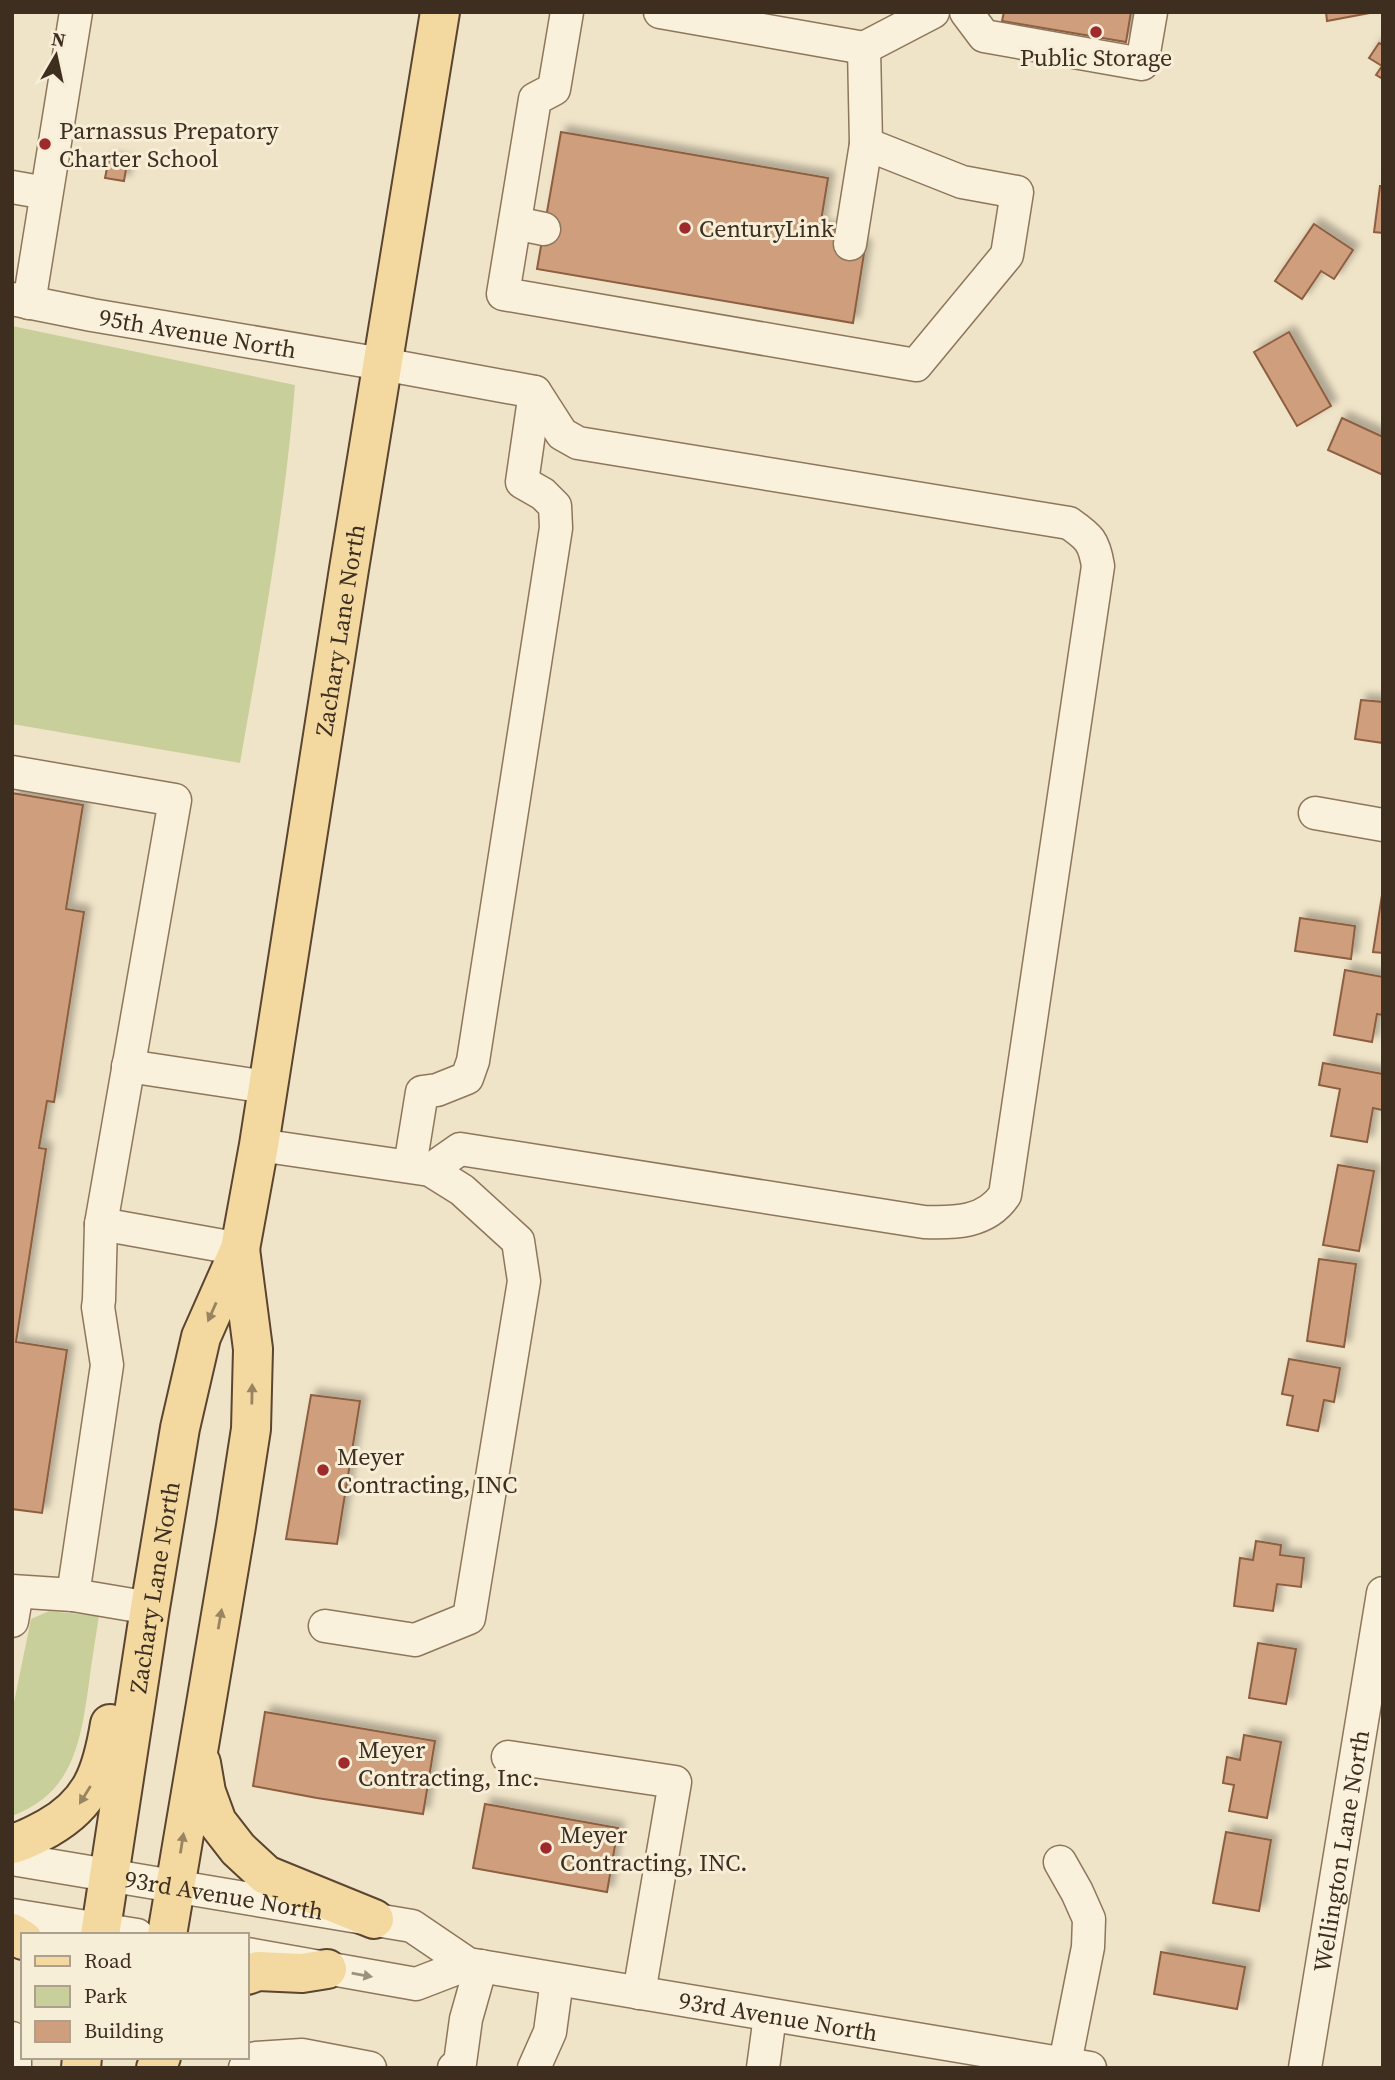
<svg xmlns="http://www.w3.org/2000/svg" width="1395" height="2080" font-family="'Source Serif 4',serif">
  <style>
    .green { fill: #c9cf9b }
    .building { fill: #cf9f7d; stroke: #8d5f41; stroke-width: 2; filter: url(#shadow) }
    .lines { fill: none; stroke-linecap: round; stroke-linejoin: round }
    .minor-casing { stroke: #8d765c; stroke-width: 35 }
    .major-casing { stroke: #5b4430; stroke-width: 42 }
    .minor { stroke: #faf1dc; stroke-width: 32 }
    .major { stroke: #f3d9a0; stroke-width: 38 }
    .oneway { fill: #988460 }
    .oneway2 { fill: #9c907e }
    .poi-dot { fill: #9e2a2b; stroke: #f7eed8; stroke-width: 2.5 }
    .labels { text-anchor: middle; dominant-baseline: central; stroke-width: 6; stroke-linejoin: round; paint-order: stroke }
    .poi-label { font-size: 24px; fill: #3d2e20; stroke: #f7eed8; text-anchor: start }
    .street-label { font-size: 24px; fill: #3d2e20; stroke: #f7eed8 }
  </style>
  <defs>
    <filter id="shadow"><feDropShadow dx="6" dy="-6" stdDeviation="3.5" flood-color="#0004"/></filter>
  </defs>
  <rect width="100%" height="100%" fill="#f0e4c8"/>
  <!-- green -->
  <g class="green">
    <path d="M12,326L295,385C285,512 262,637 240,763L12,724Z"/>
    <path d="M49,1611L99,1616C95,1641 91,1666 88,1690C80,1746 71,1794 12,1816V1712L31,1619Z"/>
  </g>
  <!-- building -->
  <g class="building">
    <polygon points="1004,12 1131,12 1126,42 1002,21"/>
    <polygon points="1326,12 1375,12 1327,21"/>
    <polygon points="1379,43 1383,45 1383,79 1376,75 1382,66 1369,58"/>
    <polygon points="561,132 828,178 820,227 838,230 865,247 853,323 537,269"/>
    <polygon points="109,159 127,163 124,181 105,178"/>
    <polygon points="1380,186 1383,186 1383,233 1374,232"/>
    <polygon points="1314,224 1353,250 1334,279 1321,271 1302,299 1275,281"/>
    <polygon points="1289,332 1331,406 1297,426 1254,352"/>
    <polygon points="1342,418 1383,437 1383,475 1328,450"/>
    <polygon points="1361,700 1383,702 1383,743 1355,739"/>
    <polygon points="12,793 83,805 66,909 84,912 54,1102 47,1101 39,1148 46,1149 16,1342 67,1350 42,1513 12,1509"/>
    <polygon points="1382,895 1383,895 1383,953 1373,952"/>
    <polygon points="1300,918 1355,926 1351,959 1295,951"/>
    <polygon points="1345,970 1383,977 1383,1015 1377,1014 1372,1042 1334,1035"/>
    <polygon points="1323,1063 1383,1074 1382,1110 1373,1108 1367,1142 1331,1136 1340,1089 1319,1085"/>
    <polygon points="1338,1165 1374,1171 1359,1251 1323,1245"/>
    <polygon points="1319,1259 1356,1264 1344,1347 1307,1341"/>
    <polygon points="1289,1359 1340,1368 1334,1402 1324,1400 1318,1431 1287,1425 1293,1396 1282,1394"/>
    <polygon points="311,1395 360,1401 337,1544 286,1539"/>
    <polygon points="1256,1541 1281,1545 1280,1555 1304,1558 1301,1587 1277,1584 1273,1611 1234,1606 1240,1558 1253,1560"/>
    <polygon points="1258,1643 1296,1649 1286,1704 1249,1698"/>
    <polygon points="265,1712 435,1741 423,1814 317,1798 253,1786"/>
    <polygon points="1244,1735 1281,1742 1267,1818 1229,1811 1234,1785 1223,1783 1227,1757 1240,1760"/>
    <polygon points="485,1804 618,1828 607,1892 473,1868"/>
    <polygon points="1226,1832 1271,1840 1259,1911 1213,1903"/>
    <polygon points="1161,1952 1245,1967 1237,2009 1154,1994"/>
  </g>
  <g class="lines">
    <defs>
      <g id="minor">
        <polyline points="567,12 554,89 535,99 503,294 916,365 1007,255 1017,192 962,182 866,144"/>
        <polyline points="660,12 864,48"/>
        <polyline points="966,12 984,36 1142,64 1151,12"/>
        <polyline points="864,48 933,12"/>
        <polyline points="12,187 46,193"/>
        <polyline points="515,223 544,229"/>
        <polyline points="850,244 866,144 864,48"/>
        <path id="s1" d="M12,299L92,315L382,364L535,392L562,434L578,443L1069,523C1089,537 1094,541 1098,566L1005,1195C986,1223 955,1223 924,1222L460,1149L430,1170"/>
        <polyline points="29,303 76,12"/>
        <polyline points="12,772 175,800 101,1224 99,1300 98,1307 107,1365 73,1595 150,1608"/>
        <polyline points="1315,813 1383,825"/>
        <polyline points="128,1066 267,1087"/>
        <polyline points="259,1145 430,1170 462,1190 518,1241 524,1281 469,1618 415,1640 325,1626"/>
        <polyline points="410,1166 422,1092 437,1090 467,1078 473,1061 556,528 555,506 543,494 522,482 535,392"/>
        <polyline points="101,1224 240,1249"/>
        <polyline points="12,1591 73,1595"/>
        <polyline points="12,1621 17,1592"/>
        <polyline points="508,1757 675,1782 639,1993"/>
        <path id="s2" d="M12,1859L412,1926L468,1964L1090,2068"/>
        <polyline points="1060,1862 1077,1892 1089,1919 1088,1947 1065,2063"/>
        <polyline points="12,1915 137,1935"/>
        <polyline points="247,1954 416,1984 468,1964"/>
        <polyline points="12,2038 15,2044 15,2068"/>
        <polyline points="245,2068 256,2058 302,2055 370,2068"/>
        <polyline points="454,2068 460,2063 466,2019 481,1966"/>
        <polyline points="534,2068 550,2032 557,1980"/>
        <polyline points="763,2068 770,2016"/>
        <path id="s3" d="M1305,2068L1383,1593"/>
      </g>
      <g id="major">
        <polyline points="201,1763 206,1792 217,1822 238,1849 266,1875 374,1919"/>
        <path d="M12,1844C24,1841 37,1834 48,1828C92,1803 102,1772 110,1724"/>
        <polyline points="12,1933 23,1940"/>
        <path id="s4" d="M100,1935L150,1608L180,1428L201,1337L240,1249L259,1145L349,569L440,12"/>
        <polyline points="167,1935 236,1526 251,1429 253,1349 240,1249"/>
        <polyline points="247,1975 258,1971 302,1973 327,1969"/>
        <polyline points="81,2068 82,2057"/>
        <polyline points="156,2068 161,2057"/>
      </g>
    </defs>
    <!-- minor casing -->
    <use href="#minor" class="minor-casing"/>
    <!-- major casing -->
    <use href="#major" class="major-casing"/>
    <!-- minor -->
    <use href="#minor" class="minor"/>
    <!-- major -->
    <use href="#major" class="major"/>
  </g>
  <!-- one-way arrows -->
  <defs><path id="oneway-solid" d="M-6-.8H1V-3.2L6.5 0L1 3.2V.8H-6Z" transform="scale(1.75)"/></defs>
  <g class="oneway">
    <use href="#oneway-solid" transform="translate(212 1312) rotate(114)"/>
    <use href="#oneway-solid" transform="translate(252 1394) rotate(-89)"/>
    <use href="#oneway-solid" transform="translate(220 1619) rotate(-80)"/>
    <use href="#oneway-solid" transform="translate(85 1795) rotate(122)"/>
    <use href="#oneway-solid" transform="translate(182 1843) rotate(-81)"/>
  </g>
  <use class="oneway2" href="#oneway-solid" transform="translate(362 1975) rotate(10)"/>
  <!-- markers -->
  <g class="poi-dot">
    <circle cx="1096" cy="32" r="7"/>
    <circle cx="45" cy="144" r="7"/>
    <circle cx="685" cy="228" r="7"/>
    <circle cx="323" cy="1470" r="7"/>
    <circle cx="344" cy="1763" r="7"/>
    <circle cx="546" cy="1848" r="7"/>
  </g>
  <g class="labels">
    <!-- poi labels -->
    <g class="poi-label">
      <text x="1096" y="57" text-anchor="middle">Public Storage</text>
      <text x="59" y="130">Parnassus Prepatory<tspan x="59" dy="28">Charter School</tspan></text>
      <text x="699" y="228">CenturyLink</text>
      <text x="337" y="1456">Meyer<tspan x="337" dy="28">Contracting, INC</tspan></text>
      <text x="358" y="1749">Meyer<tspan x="358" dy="28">Contracting, Inc.</tspan></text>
      <text x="560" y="1834">Meyer<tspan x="560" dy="28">Contracting, INC.</tspan></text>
    </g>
    <!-- street labels -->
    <g class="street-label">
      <text stroke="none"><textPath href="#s1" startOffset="189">95th Avenue North</textPath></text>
      <text stroke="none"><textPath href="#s4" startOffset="1330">Zachary Lane North</textPath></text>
      <text stroke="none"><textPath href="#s4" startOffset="352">Zachary Lane North</textPath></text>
      <text stroke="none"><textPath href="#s3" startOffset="220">Wellington Lane North</textPath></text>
      <text stroke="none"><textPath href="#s2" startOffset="215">93rd Avenue North</textPath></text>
      <text stroke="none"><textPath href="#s2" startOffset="788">93rd Avenue North</textPath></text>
    </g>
  </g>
  <!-- border -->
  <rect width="1395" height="2080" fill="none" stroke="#3d2e20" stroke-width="28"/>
  <!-- legend -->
  <rect x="21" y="1933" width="228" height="126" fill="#f7eed8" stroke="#ada18e" stroke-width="2"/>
  <rect x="35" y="1956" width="35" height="10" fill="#f3d9a0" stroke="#ada18e" stroke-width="2"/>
  <text x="84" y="1968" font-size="21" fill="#3d2e20">Road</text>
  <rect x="35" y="1986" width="35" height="21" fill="#c9cf9b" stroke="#ada18e" stroke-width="2"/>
  <text x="84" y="2003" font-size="21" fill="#3d2e20">Park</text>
  <rect x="35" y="2021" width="35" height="21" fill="#cf9f7d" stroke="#ada18e" stroke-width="2"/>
  <text x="84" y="2038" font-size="21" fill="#3d2e20">Building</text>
  <!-- north arrow -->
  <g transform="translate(56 56) rotate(9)" stroke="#f7eed8" stroke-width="5" paint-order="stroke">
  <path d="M0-5L12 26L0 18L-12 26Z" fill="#3d2e20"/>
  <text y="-10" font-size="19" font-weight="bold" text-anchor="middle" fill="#3d2e20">N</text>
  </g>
</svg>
